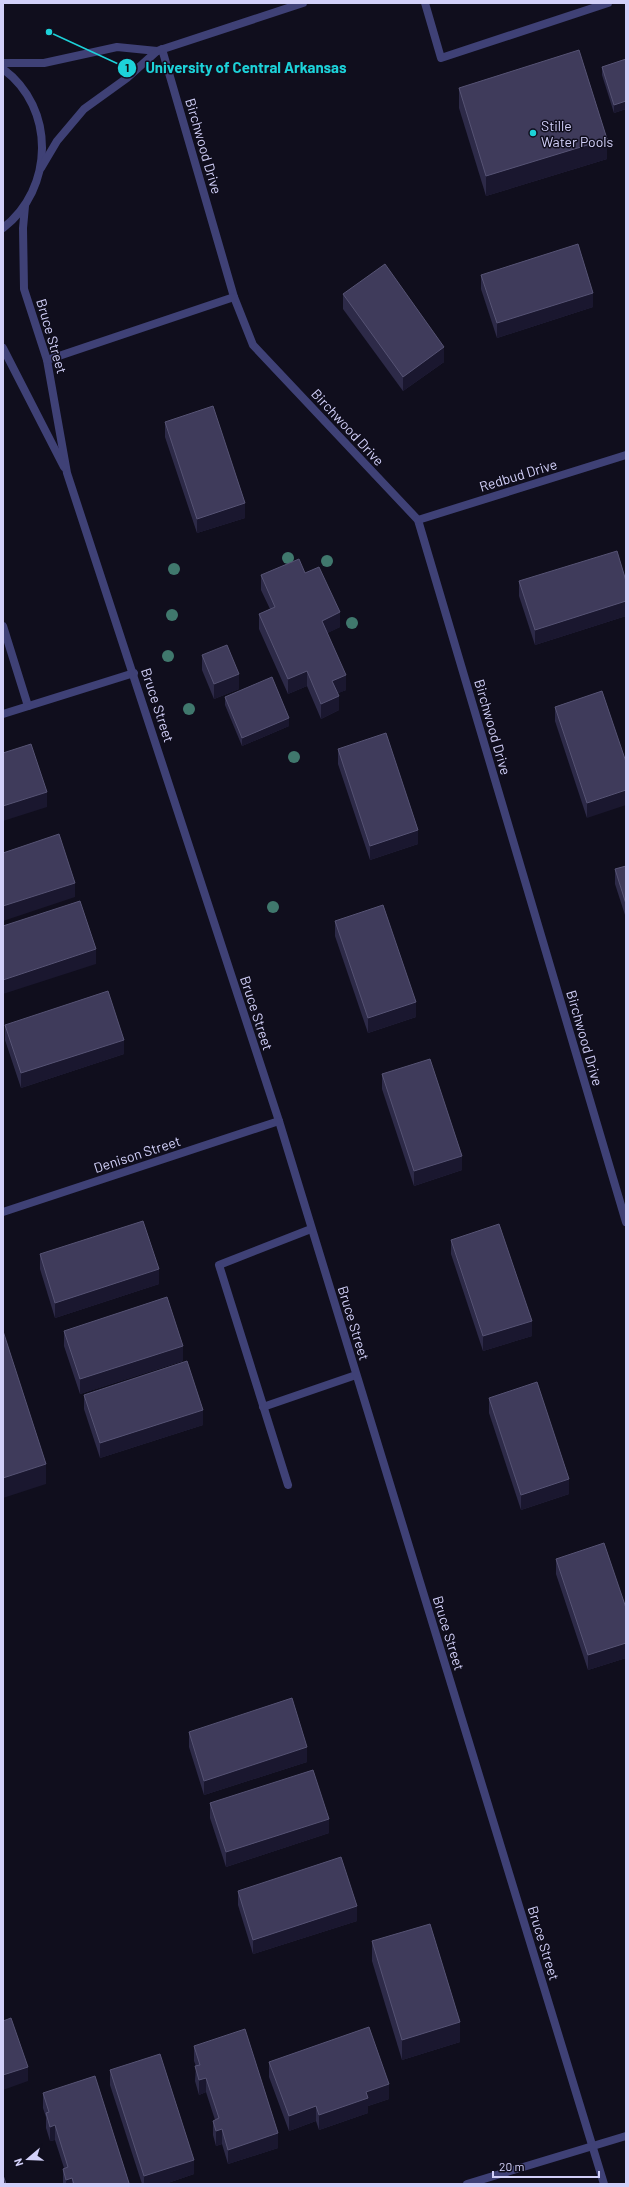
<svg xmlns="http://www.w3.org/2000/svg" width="629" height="2187" font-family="Barlow,sans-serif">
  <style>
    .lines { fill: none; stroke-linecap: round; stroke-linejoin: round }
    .service { stroke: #3f4176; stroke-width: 8 }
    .minor { stroke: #3f4176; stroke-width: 8 }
    .tertiary { stroke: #3f4176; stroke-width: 8 }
    .tree { fill: #40786d }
    .wall { fill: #2d2a48 }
    .shaded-wall { fill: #1a172f }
    .building { fill: #3f3b5b; stroke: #565374 }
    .poi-dot { fill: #1dd2d9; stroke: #100e1d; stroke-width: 1.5 }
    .labels { text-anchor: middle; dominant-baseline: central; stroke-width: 3; stroke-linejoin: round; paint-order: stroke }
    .poi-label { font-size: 14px; fill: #d2d0f9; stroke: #100e1d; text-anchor: start }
    .street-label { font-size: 14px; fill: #d2d0f9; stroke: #100e1d }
    .leader { fill: none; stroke: #1dd2d9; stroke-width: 1.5 }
    .callout-dot { fill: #1dd2d9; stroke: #100e1d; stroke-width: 1.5 }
    .mark-label { font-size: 12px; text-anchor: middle; font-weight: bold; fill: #111 }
    .callout-label { font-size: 15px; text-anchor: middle; font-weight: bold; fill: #1dd2d9; stroke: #100e1d; stroke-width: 3; stroke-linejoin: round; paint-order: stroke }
  </style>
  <rect width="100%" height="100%" fill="#100e1d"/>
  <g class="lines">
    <!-- service -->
    <g class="service">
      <polyline points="425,3 441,58 608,3"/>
      <polyline points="3,626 28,706"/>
      <polyline points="3,714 134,673"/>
      <polyline points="263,1407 356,1375"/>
      <polyline points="288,1485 219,1265 311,1229"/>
    </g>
    <!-- minor -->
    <g class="minor">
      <polyline points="162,49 234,297 253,345 418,520 626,1222"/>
      <polyline points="25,206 23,228 24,289 47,360 67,473 279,1121 604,2184"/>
      <polyline points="3,348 64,467"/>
      <polyline points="47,360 234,297"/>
      <polyline points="418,520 626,455"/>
      <polyline points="3,1212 279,1121"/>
      <polyline points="467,2184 626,2136"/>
    </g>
    <!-- tertiary -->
    <g class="tertiary">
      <polyline points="3,63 44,63 117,47 157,51"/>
      <path d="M3,69C56,108 54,189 3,228"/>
      <polyline points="41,168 57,141 84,109 127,78 157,51 303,3"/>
    </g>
  </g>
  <!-- trees -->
  <g class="tree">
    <circle cx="288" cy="558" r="6"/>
    <circle cx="327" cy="561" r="6"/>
    <circle cx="174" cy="569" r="6"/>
    <circle cx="172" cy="615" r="6"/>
    <circle cx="352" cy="623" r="6"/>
    <circle cx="168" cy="656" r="6"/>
    <circle cx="189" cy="709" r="6"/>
    <circle cx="294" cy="757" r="6"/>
    <circle cx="273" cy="907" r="6"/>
  </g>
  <!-- wall -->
  <g class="wall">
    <polygon points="626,59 626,109 614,113 602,75 602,67"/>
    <polygon points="459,88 607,159 486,196 459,108"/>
    <polygon points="481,275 593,307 497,338 481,289"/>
    <polygon points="343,294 444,362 403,391 343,309"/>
    <polygon points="165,422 245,518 197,533 165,437"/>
    <polygon points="305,573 340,627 327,633 346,690 338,693 339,710 321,719 307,686 288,694 259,629 259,614 270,609 261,590 261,575"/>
    <polygon points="519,581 626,581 626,616 535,645 519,596"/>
    <polygon points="202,655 239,689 214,699 202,670"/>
    <polygon points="602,691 587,818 555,721 555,707"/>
    <polygon points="225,697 289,726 242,746 225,705"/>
    <polygon points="338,749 418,844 370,860 338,764"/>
    <polygon points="626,866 626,918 615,884 615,869"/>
    <polygon points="335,921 416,1017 368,1033 335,936"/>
    <polygon points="5,1025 124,1054 21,1088 5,1040"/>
    <polygon points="382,1074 462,1170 414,1186 382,1089"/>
    <polygon points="451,1240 532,1336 483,1351 451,1254"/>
    <polygon points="40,1254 159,1284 55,1318 40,1269"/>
    <polygon points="64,1331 183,1361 80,1394 64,1346"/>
    <polygon points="84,1395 203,1425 100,1458 84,1409"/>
    <polygon points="489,1398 569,1494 521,1510 489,1413"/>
    <polygon points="556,1559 626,1608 626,1658 588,1670 556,1574"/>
    <polygon points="189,1732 307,1762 204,1795 189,1747"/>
    <polygon points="210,1803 329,1833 226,1867 210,1818"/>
    <polygon points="238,1891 357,1921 253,1954 238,1905"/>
    <polygon points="372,1941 460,2042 402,2060 372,1961"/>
    <polygon points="194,2046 278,2148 228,2164 222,2144 216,2146 213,2135 213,2121 215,2120 206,2092 199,2095 195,2081 196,2066 194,2061"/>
    <polygon points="269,2062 389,2099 368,2106 368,2113 319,2130 316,2121 289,2131 269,2077"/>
    <polygon points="110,2070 194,2174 165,2184 142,2184 110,2085"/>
    <polygon points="43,2093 129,2184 63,2184 63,2169 64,2168 55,2140 50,2141 46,2128 46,2117 43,2108"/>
  </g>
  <!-- shaded-wall -->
  <g class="shaded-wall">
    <polygon points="626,101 626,109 614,113 614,105"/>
    <polygon points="607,139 607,159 486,196 486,176"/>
    <polygon points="593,293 593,307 497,338 497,323"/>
    <polygon points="444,347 444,362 403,391 403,377"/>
    <polygon points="245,503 245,518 197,533 197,519"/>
    <polygon points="626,601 626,616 535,645 535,630"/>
    <polygon points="340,612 340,627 322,636 322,621"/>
    <polygon points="307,671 307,686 288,694 288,679"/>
    <polygon points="239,674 239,689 214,699 214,684"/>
    <polygon points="346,675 346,690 332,696 332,681"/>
    <polygon points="339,696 339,710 321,719 321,704"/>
    <polygon points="289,718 289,726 242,746 242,738"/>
    <polygon points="626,790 626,805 587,818 587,803"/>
    <polygon points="47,792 47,807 3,821 3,806"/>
    <polygon points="418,830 418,844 370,860 370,846"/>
    <polygon points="75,883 75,897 3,921 3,906"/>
    <polygon points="96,949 96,964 3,994 3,980"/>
    <polygon points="416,1002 416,1017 368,1033 368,1018"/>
    <polygon points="124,1040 124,1054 21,1088 21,1073"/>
    <polygon points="462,1156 462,1170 414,1186 414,1171"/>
    <polygon points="159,1269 159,1284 55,1318 55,1303"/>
    <polygon points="532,1321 532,1336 483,1351 483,1336"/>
    <polygon points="183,1346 183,1361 80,1394 80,1379"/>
    <polygon points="203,1410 203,1425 100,1458 100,1443"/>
    <polygon points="46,1464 46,1484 3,1498 3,1478"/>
    <polygon points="569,1479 569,1494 521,1510 521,1495"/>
    <polygon points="626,1643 626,1658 588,1670 588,1655"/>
    <polygon points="307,1747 307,1762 204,1795 204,1781"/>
    <polygon points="329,1819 329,1833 226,1867 226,1852"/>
    <polygon points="357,1906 357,1921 253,1954 253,1940"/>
    <polygon points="460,2022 460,2042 402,2060 402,2040"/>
    <polygon points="28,2067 28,2081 3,2090 3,2075"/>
    <polygon points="206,2078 206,2092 199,2095 199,2080"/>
    <polygon points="389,2084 389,2099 368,2106 368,2113 319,2130 319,2115 366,2092"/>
    <polygon points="316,2106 316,2121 289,2131 289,2116"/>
    <polygon points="55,2125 55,2140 50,2141 50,2127"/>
    <polygon points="222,2129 222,2144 216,2146 216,2131"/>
    <polygon points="278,2133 278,2148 228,2164 228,2150"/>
    <polygon points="194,2160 194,2174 165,2184 144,2184 144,2176"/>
    <polygon points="72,2178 72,2184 66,2184 66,2180"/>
  </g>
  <!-- building -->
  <g class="building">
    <polygon points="579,50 607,139 486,176 459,88"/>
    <polygon points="626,59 626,101 614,105 602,67"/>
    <polygon points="578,244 593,293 497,323 481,275"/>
    <polygon points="385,264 444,347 403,377 343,294"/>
    <polygon points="213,406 245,503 197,519 165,422"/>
    <polygon points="617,551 626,581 626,601 535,630 519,581"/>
    <polygon points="299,559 305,573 319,567 340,612 322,621 346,675 332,681 339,696 321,704 307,671 288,679 259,614 275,607 261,575"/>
    <polygon points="227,645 239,674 214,684 202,655"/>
    <polygon points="272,677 289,718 242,738 225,697"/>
    <polygon points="602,691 626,762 626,790 587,803 555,707"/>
    <polygon points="386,733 418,830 370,846 338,749"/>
    <polygon points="31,744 47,792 3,806 3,753"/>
    <polygon points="59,834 75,883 3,906 3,853"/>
    <polygon points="626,866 626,904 615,869"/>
    <polygon points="80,901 96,949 3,980 3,926"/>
    <polygon points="383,905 416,1002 368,1018 335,921"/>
    <polygon points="108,991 124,1040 21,1073 5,1025"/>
    <polygon points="430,1059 462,1156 414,1171 382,1074"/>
    <polygon points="143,1221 159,1269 55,1303 40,1254"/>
    <polygon points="499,1224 532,1321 483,1336 451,1240"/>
    <polygon points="167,1297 183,1346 80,1379 64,1331"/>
    <polygon points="3,1331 46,1464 3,1478"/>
    <polygon points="187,1361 203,1410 100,1443 84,1395"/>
    <polygon points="537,1382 569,1479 521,1495 489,1398"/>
    <polygon points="604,1543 626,1608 626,1643 588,1655 556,1559"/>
    <polygon points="292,1698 307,1747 204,1781 189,1732"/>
    <polygon points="313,1770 329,1819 226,1852 210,1803"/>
    <polygon points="341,1857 357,1906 253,1940 238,1891"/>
    <polygon points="430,1924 460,2022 402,2040 372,1941"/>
    <polygon points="11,2018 28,2067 3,2075 3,2021"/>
    <polygon points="369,2027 389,2084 366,2092 368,2098 319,2115 316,2106 289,2116 269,2062"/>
    <polygon points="245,2029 278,2133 228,2150 222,2129 216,2131 213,2121 219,2118 206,2078 199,2080 195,2066 200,2065 194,2046"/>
    <polygon points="160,2054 194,2160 144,2176 110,2070"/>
    <polygon points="95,2076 129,2183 126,2184 74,2184 72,2178 66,2180 63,2169 68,2167 55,2125 50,2127 46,2113 49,2112 43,2093"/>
    <polygon points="3,2175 6,2184 3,2184"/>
  </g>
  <!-- markers -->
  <circle class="poi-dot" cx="533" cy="133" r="4"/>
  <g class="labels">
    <!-- poi labels -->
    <g class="poi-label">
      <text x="541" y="125">Stille<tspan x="541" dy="16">Water Pools</tspan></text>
    </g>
    <!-- street labels -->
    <g class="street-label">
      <text transform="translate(204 146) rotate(74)">Birchwood Drive</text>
      <text transform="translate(52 336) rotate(74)">Bruce Street</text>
      <text transform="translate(348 427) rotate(47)">Birchwood Drive</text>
      <text transform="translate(518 475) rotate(-17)">Redbud Drive</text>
      <text transform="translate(158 705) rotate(72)">Bruce Street</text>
      <text transform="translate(493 727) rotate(74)">Birchwood Drive</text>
      <text transform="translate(257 1013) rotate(72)">Bruce Street</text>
      <text transform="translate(585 1038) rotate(74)">Birchwood Drive</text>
      <text transform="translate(137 1154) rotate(-18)">Denison Street</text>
      <text transform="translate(354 1323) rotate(73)">Bruce Street</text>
      <text transform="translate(449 1633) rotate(73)">Bruce Street</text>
      <text transform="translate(544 1943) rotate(73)">Bruce Street</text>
    </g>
  </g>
  <!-- callouts -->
  <path class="leader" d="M49 32L127 68"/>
  <g class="callout-dot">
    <circle cx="49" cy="32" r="4"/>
    <circle cx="127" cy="68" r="10"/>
  </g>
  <g class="mark-label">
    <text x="127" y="72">1</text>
  </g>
  <g class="callout-label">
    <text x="246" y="73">University of Central Arkansas</text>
  </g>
  <!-- border -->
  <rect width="629" height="2187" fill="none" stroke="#d2d0f9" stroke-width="8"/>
  <!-- north arrow -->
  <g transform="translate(28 2159) rotate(251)" stroke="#100e1d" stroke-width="3" paint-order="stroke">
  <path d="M0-3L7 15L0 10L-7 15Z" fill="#d2d0f9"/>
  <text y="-6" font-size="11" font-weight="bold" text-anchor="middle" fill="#d2d0f9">N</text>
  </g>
  <!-- scale -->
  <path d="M493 2171v6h106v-6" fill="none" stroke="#d2d0f9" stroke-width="2"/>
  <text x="499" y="2171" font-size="12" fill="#d2d0f9" stroke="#100e1d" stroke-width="3" paint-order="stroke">20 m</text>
</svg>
